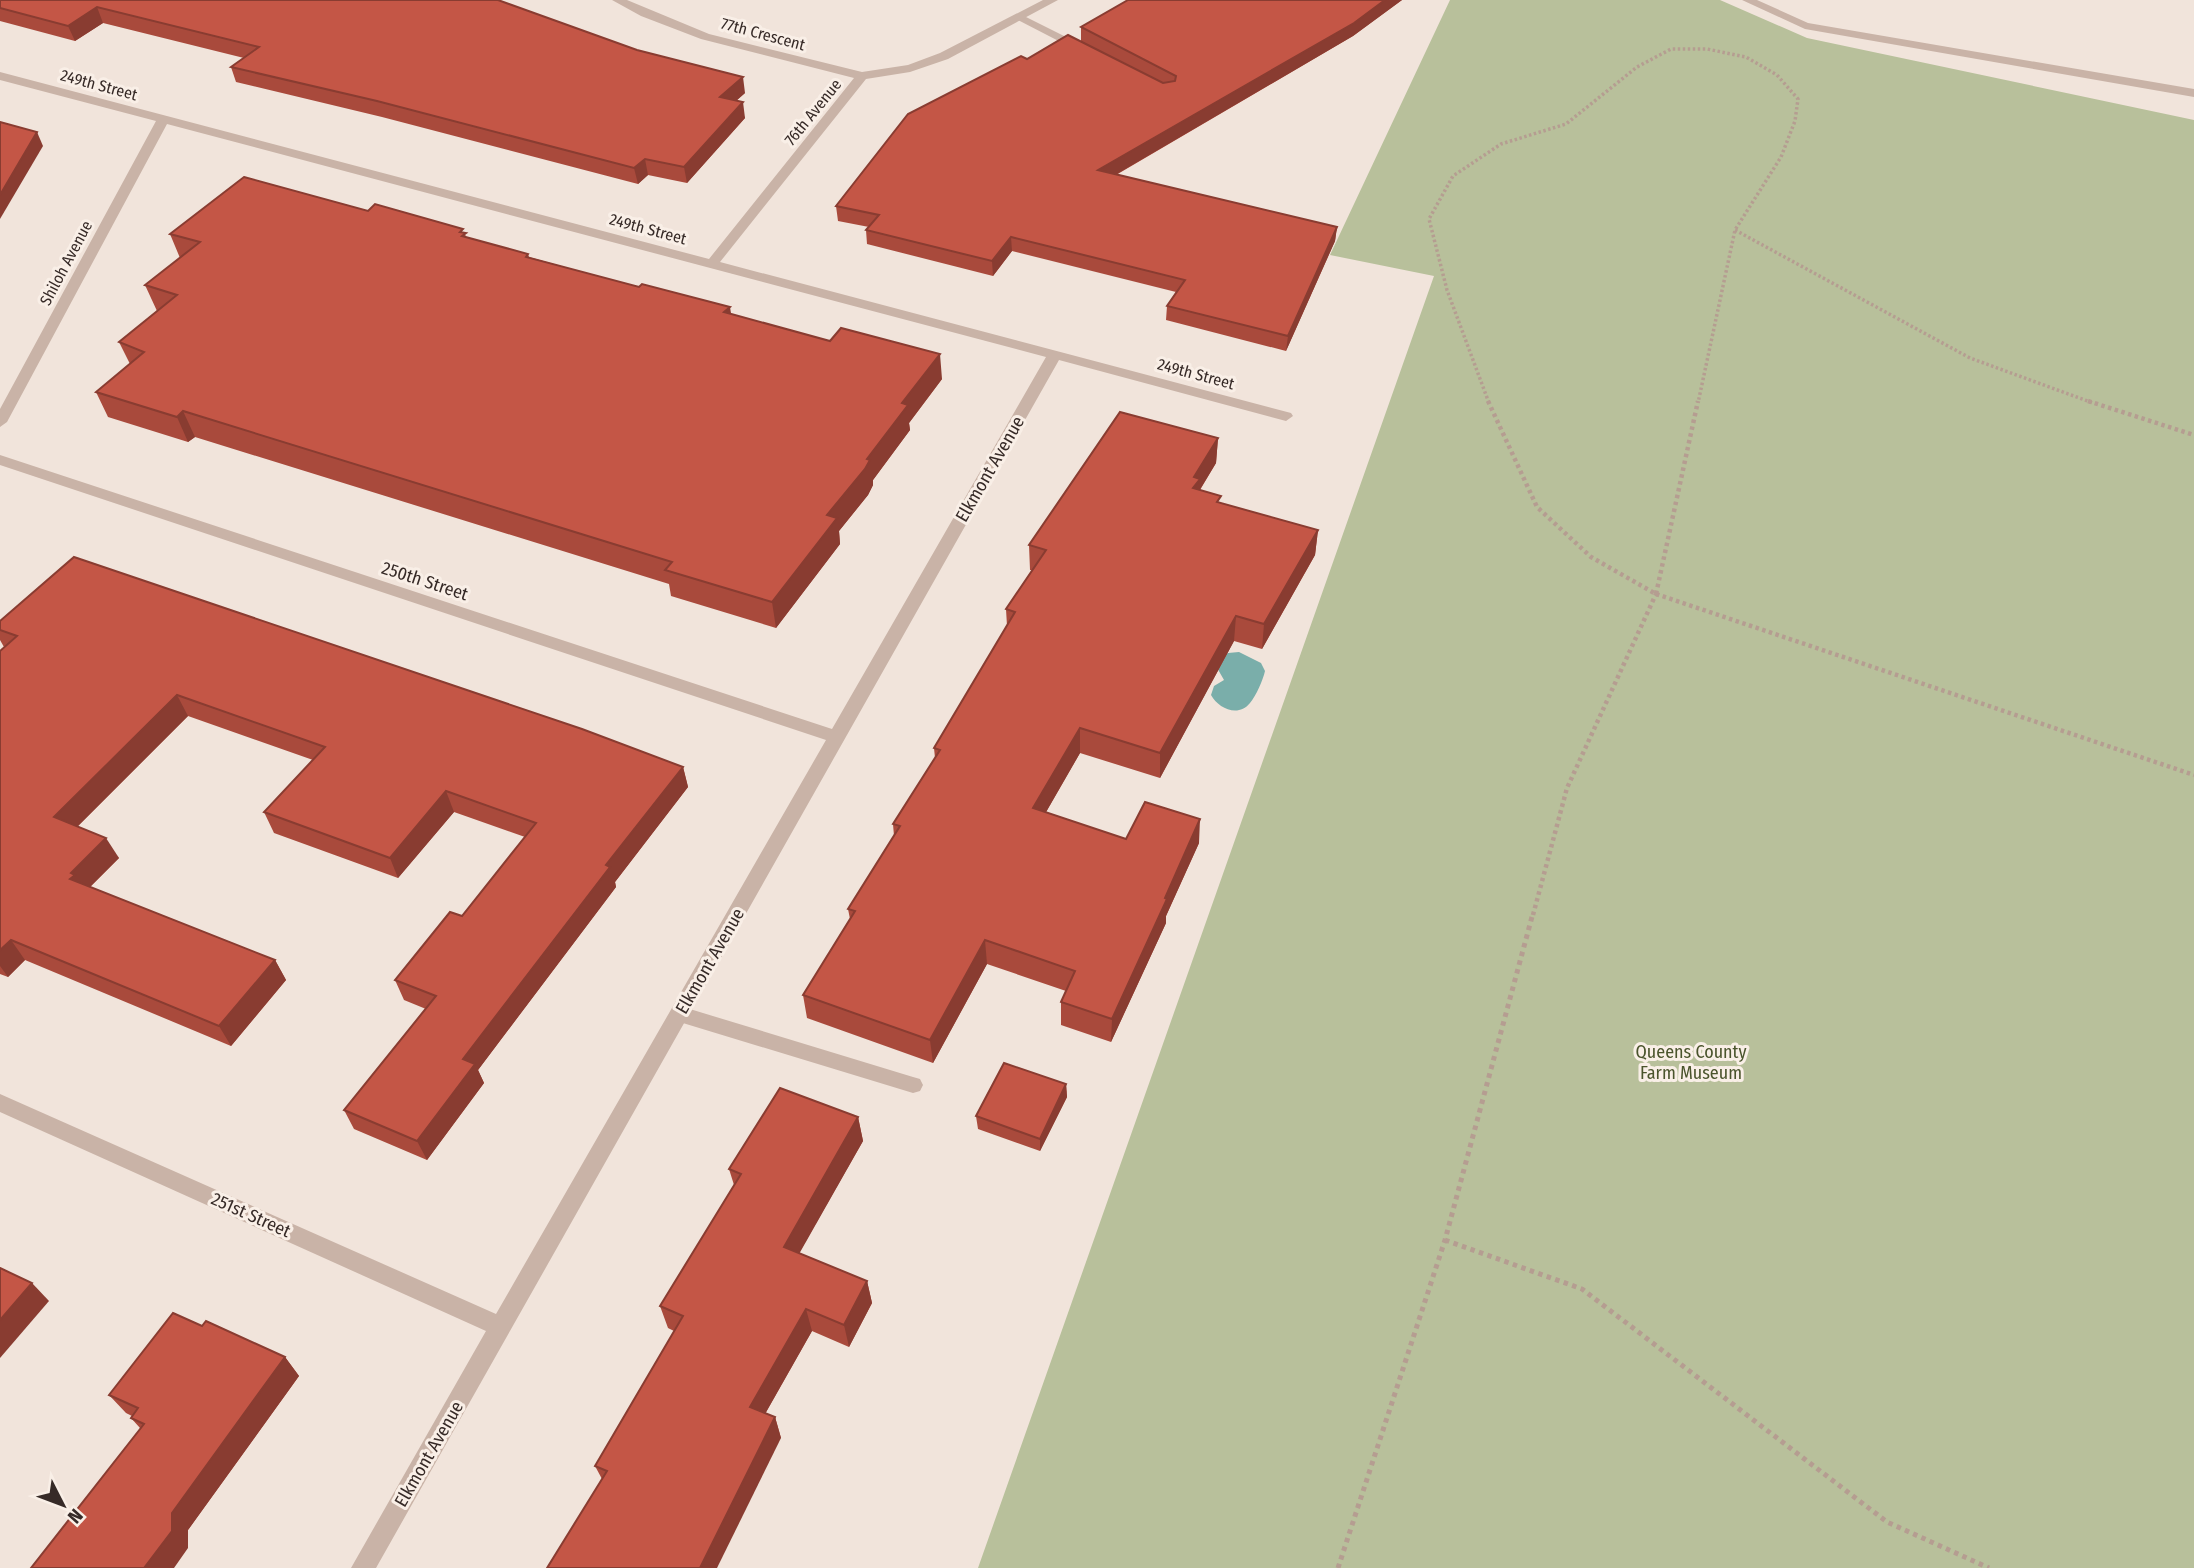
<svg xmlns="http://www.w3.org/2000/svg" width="2194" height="1568" font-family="'Fira Sans Condensed',sans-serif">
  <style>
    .green { fill: #b8c09b }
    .water { fill: #7aaeaa }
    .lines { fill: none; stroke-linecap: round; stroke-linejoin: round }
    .path-far2 { stroke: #b59d91; stroke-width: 3.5; stroke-dasharray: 2.5 2.5; stroke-linecap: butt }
    .path-far1 { stroke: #b59d91; stroke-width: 4.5; stroke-dasharray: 3.5 3.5; stroke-linecap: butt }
    .path { stroke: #b59d91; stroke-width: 5; stroke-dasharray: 4.5 4.5; stroke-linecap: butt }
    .lane { fill: #c9b3a7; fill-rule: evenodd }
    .street { fill: #c9b3a7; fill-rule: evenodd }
    .wall { fill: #a94a3c }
    .shaded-wall { fill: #893c31 }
    .building { fill: #c45646; stroke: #893c31; stroke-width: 2 }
    .labels { text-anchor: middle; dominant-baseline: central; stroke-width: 6; stroke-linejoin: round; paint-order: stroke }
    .far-street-label { font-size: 16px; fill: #362a27; stroke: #f9efe7 }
    .street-label { font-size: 18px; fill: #362a27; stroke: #f9efe7 }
    .park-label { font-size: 18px; fill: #4a542c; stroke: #f9efe7 }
  </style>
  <rect width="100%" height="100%" fill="#f1e4db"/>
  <!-- green -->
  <polygon class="green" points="1450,0 1720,0 1807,38 2194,120 2194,1568 978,1568 1434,276 1330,255"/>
  <!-- water -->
  <path class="water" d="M1239,652L1261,663L1265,671C1263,680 1256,696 1250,703C1238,718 1218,708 1211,695L1214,686L1224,680L1216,666L1219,658L1228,653Z"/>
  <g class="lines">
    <!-- path-far2 -->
    <g class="path-far2">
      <polyline points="1735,230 1970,358 2093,403"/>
      <polyline points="1489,403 1447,290 1429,219 1453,176 1501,144 1566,124 1637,67 1671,49 1707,49 1746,57 1777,75 1798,99 1795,121 1781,157 1735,230 1698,403"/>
    </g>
    <!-- path-far1 -->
    <g class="path-far1">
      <polyline points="1488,401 1537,507 1591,557 1656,594"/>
      <polyline points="2088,401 2194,435"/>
      <polyline points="1656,594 2194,775"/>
      <polyline points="1656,594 1698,401"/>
      <polyline points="1533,915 1567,788 1656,594"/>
    </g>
    <!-- path -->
    <g class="path">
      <polyline points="1445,1240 1582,1289 1887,1522 1989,1568"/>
      <polyline points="1338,1568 1445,1240 1533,913"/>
    </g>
    <!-- lane -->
    <g class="lane">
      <polygon points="1742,0 1757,0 1808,23 2194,89 2194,97 1805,29"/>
      <polygon points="1020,14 1086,47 1088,49 1078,51 1016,19 1016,15"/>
      <polygon points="680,1006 913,1077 920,1079 923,1085 920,1091 913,1093 673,1020 670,1014 673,1008"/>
    </g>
    <!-- street -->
    <polygon class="street" points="612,0 627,0 709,34 862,72 908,65 940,53 1043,0 1058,0 948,59 910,72 866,79 720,262 1291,413 1293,416 1286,421 1059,360 376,1568 351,1568 486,1331 0,1112 0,1094 496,1314 826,740 0,465 0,455 832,729 1046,357 167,124 7,422 0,427 0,409 156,121 0,80 0,72 709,259 854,78 701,39 641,16"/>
  </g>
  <!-- wall -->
  <g class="wall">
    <polygon points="0,0 498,0 745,93 736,101 745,118 687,183 648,175 638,184 382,117 236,82 231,67 244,58 103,23 75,41 0,21"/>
    <polygon points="1128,0 1402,0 1353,36 1116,175 1337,227 1335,241 1286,351 1166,320 1167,306 1176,292 1012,251 993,276 867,244 866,230 869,227 838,221 836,206 1027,59 1081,41 1081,27"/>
    <polygon points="368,211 464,233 467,238 528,254 529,257 731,314 942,379 909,423 910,430 873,480 873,485 868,495 839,531 840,544 776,628 671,596 669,584 195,437 188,442 108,417 96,392 130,364 119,342 157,311 145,285 180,258 170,234"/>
    <polygon points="1218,438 1216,463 1200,490 1220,503 1318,530 1315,555 1262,649 1234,641 1160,778 1080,753 1046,812 1126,839 1199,843 1166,916 1166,923 1111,1042 1061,1025 1061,1002 1066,991 987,964 933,1063 807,1018 803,995 850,919 848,909 894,836 893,824 935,758 934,748 1007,626 1006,609 1032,570 1030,570 1029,545"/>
    <polygon points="0,621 683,767 688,787 615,882 616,887 478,1070 484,1083 427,1160 354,1129 344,1110 426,1009 404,1000 395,980 462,916 525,837 454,812 398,878 274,833 264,812 313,760 188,716 78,826 119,858 90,887 275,960 286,980 231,1046 25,960 8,977 0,974 0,651 4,647 0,640"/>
    <polygon points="1066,1084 1067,1097 1040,1151 978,1129 976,1116"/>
    <polygon points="858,1117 863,1141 799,1253 867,1281 872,1303 849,1347 812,1331 765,1414 775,1417 781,1438 602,1479 595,1466 674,1331 668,1328 660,1306 734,1185 729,1169"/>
    <polygon points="202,1326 285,1357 299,1376 188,1530 188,1548 140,1428 131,1418 132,1416 126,1413 109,1395"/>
  </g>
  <!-- shaded-wall -->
  <g class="shaded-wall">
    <polygon points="1385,0 1402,0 1353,36 1098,185 1098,170"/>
    <polygon points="97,7 103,23 75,41 68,26"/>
    <polygon points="743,77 745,93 722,113 720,97"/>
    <polygon points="743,102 745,118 687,183 684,167"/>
    <polygon points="37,132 43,146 0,219 0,195"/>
    <polygon points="645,159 648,175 638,184 634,168"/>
    <polygon points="1337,227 1335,241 1286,351 1288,336"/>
    <polygon points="1011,237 1012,251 993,276 992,261"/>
    <polygon points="730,307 734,332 724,312"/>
    <polygon points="940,354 942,379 909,423 910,430 873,480 873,485 868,495 839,531 840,544 776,628 772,602 827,515 867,459 902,403"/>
    <polygon points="183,411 195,437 188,442 177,417"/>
    <polygon points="1218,438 1216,463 1199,491 1192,514 1194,477"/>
    <polygon points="1318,530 1315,555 1262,649 1264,624"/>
    <polygon points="1236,616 1234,641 1160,778 1160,753"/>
    <polygon points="177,695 188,716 67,837 54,817"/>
    <polygon points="1080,728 1080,753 1034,833 1033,808"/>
    <polygon points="683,767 688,787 615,882 616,887 478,1070 484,1083 427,1160 417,1141 463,1059 606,865"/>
    <polygon points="446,791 454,812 398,878 390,858"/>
    <polygon points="1200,819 1199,843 1166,916 1166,923 1111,1042 1112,1019"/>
    <polygon points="106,838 119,858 86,891 70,879 71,873"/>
    <polygon points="11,940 25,960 8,977 0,966 0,950"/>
    <polygon points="985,940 987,964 933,1063 930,1040"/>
    <polygon points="275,960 286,980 231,1046 219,1026"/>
    <polygon points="1066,1084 1067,1097 1040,1151 1040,1139"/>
    <polygon points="858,1117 863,1141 790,1270 784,1247"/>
    <polygon points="867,1281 872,1303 849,1347 844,1325"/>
    <polygon points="32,1283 49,1301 0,1358 0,1320"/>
    <polygon points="806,1309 812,1331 757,1428 750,1407"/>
    <polygon points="285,1357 299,1376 188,1530 188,1548 174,1568 144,1568 172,1513"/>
    <polygon points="775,1417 781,1438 717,1568 700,1568"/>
  </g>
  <!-- building -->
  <g class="building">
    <polygon points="0,0 498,0 637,50 743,77 720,97 743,102 684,167 645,159 634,168 377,101 231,67 259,47 97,7 68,26 0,8"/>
    <polygon points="1128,0 1385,0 1354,23 1098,170 1337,227 1288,336 1167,306 1185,280 1011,237 992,261 866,230 879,215 836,206 908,114 1021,56 1027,59 1068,35 1163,83 1175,81 1176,76 1081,27"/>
    <polygon points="0,122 37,132 0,195"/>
    <polygon points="244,177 368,211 375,204 463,229 460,232 466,233 462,236 528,254 526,257 639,287 642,284 730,307 724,312 830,341 841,328 940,354 902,403 908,405 867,459 870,460 865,469 827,515 837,518 772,602 665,570 672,562 183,411 177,417 96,392 144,352 119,342 177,295 145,285 200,242 170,234"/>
    <polygon points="1120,412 1218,438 1194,477 1200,479 1193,488 1221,496 1217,502 1318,530 1264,624 1236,616 1160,753 1080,728 1033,808 1126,839 1145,802 1200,819 1165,898 1167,899 1112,1019 1061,1002 1075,971 985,940 930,1040 803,995 855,911 848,909 900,826 893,824 940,750 934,748 1015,612 1006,609 1046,550 1029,545"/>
    <polygon points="74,557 582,729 683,767 606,865 610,867 463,1059 475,1064 417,1141 344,1110 436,996 395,980 450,912 462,916 536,823 446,791 390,858 264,812 325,747 177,695 54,817 106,838 71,873 75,875 70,879 275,960 219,1026 11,940 0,950 0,651 17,636 0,630 0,621"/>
    <polygon points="1004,1063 1066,1084 1040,1139 976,1116"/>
    <polygon points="780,1088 858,1117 784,1247 867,1281 844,1325 806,1309 750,1407 775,1417 700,1568 547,1568 607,1471 595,1466 683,1316 660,1306 741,1174 729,1169"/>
    <polygon points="0,1268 32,1283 0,1320"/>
    <polygon points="173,1313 202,1326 206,1321 285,1357 172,1513 172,1531 144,1568 31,1568 144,1424 131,1418 138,1408 109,1395"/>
  </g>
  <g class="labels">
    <!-- far-street labels -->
    <g class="far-street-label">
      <text transform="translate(763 34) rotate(15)">77th Crescent</text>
      <text transform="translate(99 85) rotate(15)">249th Street</text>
      <text transform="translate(813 112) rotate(-51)">76th Avenue</text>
      <text transform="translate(648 229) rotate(15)">249th Street</text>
      <text transform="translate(66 263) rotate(-62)">Shiloh Avenue</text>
      <text transform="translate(1196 374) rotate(15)">249th Street</text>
    </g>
    <!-- street labels -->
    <g class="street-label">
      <text transform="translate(990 469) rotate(-60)">Elkmont Avenue</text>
      <text transform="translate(425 581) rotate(18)">250th Street</text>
      <text transform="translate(710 961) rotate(-60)">Elkmont Avenue</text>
      <text transform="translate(251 1215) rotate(24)">251st Street</text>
      <text transform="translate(429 1454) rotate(-60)">Elkmont Avenue</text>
    </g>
    <!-- park labels -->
    <g class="park-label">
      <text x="1691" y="1052">Queens County<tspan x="1691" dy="21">Farm Museum</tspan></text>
    </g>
  </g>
  <!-- north arrow -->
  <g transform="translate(63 1505) rotate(132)" stroke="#f9efe7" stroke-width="5" paint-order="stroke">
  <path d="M0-5L12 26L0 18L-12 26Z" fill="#362a27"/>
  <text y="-10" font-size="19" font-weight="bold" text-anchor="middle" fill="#362a27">N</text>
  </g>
</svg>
